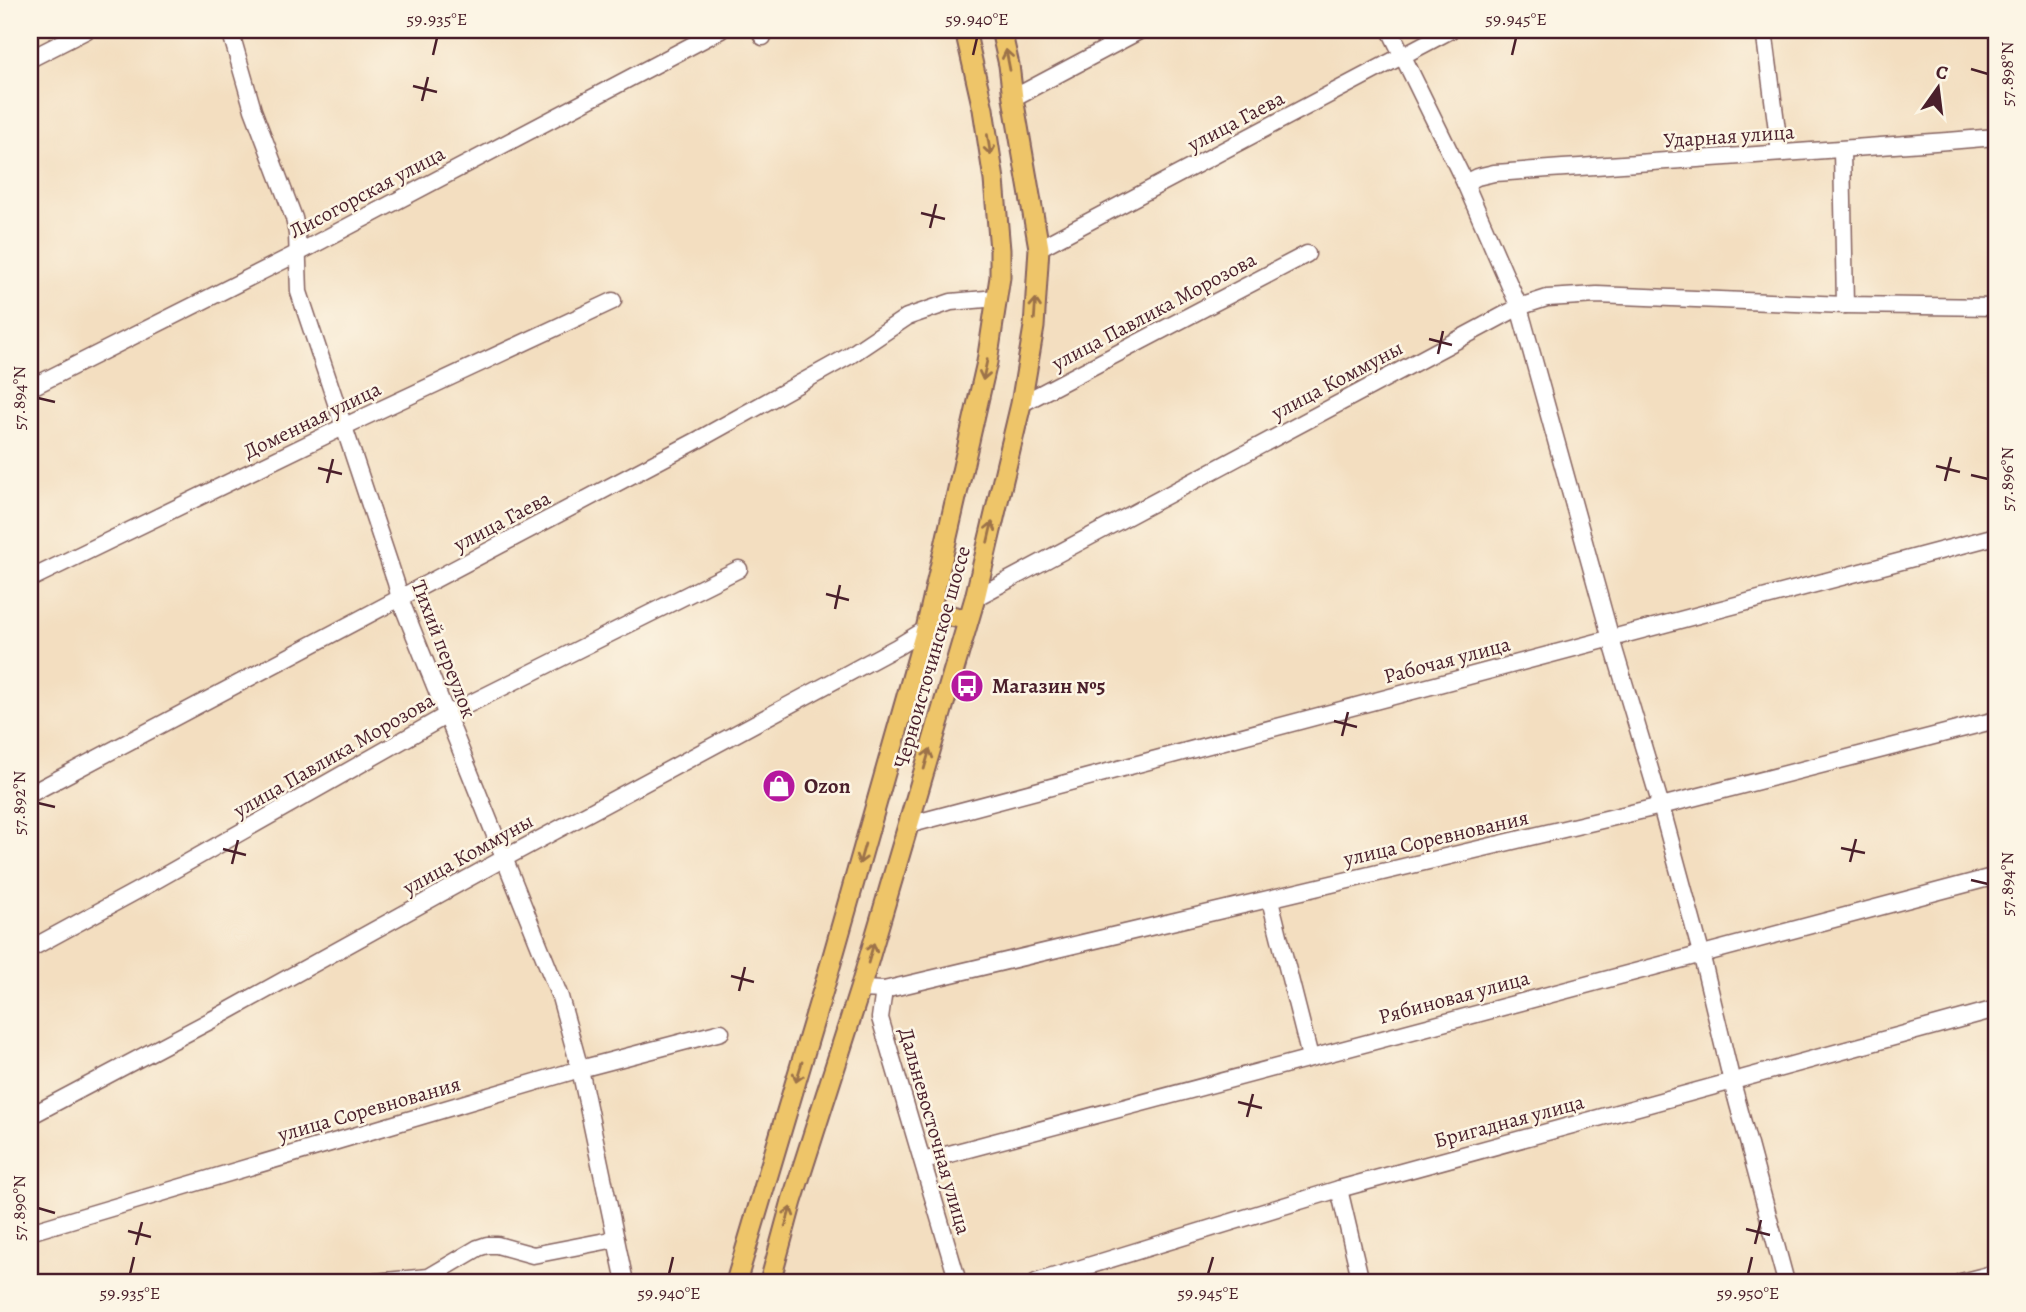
<svg xmlns="http://www.w3.org/2000/svg" width="2026" height="1312" font-family="Alegreya,serif">
  <style>
    .lines { fill: none; stroke-linecap: round; stroke-linejoin: round }
    .minor-casing { stroke: #85625f; stroke-width: 19 }
    .major-casing { stroke: #85625f; stroke-width: 23 }
    .minor { stroke: #fff; stroke-width: 16 }
    .major { stroke: #eec569; stroke-width: 19 }
    .oneway { stroke: #9c724a }
    .ticks { fill: none; stroke: #4a1f2b; stroke-width: 2.5 }
    .labels { text-anchor: middle; dominant-baseline: central; stroke-width: 5; stroke-linejoin: round; paint-order: stroke }
    .street-label { font-size: 21px; fill: #4a1f2b; stroke: #fcf5e5 }
    .poi-label { font-size: 21px; font-weight: bold; fill: #4a1f2b; stroke: #fcf5e5; text-anchor: start }
    .neatline { fill: none; stroke: #4a1f2b; stroke-width: 2.5 }
    .ticks-label { font-size: 18px; text-anchor: middle; fill: #4a1f2b }
  </style>
  <rect width="100%" height="100%" fill="#fcf5e5"/>
  <filter id="ink" filterUnits="userSpaceOnUse"><feTurbulence type="fractalNoise" baseFrequency=".0143" numOctaves="2"/><feDisplacementMap in="SourceGraphic" scale="14" xChannelSelector="R" yChannelSelector="G"/><feConvolveMatrix kernelMatrix="1 2 1 2 8 2 1 2 1" color-interpolation-filters="sRGB"/></filter>
  <filter id="wash" filterUnits="userSpaceOnUse"><feTurbulence type="fractalNoise" baseFrequency=".00686" numOctaves="4" result="noise"/><feDisplacementMap in="SourceGraphic" scale="28" xChannelSelector="R" yChannelSelector="G"/><feGaussianBlur stdDeviation="1.57" result="paint"/><feColorMatrix in="noise" values="0 0 0 0 0 0 0 0 0 0 0 0 0 0 0 0 0 1.4 0 .05"/><feComposite in="paint" operator="in"/></filter>
  <g filter="url(#wash)">
    <rect width="100%" height="100%" fill="#f3dec0"/>
  </g>
  <g filter="url(#ink)">
    <g class="lines">
      <defs>
        <g id="minor">
          <polyline points="230,30 253,110 294,218 297,234 299,292 396,583 400,599 560,997 580,1069 625,1282"/>
          <polyline points="759,30 763,37"/>
          <polyline points="1390,30 1465,183 1519,307 1611,639 1661,806 1701,953 1732,1082 1786,1282"/>
          <polyline points="1764,30 1780,153"/>
          <polyline points="30,59 87,30"/>
          <polyline points="1013,98 1141,30"/>
          <polyline points="1842,150 1845,305"/>
          <path d="M1465,183L1477,177L1494,173C1661,161 1829,151 1996,137"/>
          <polyline points="1039,248 1451,30"/>
          <polyline points="30,388 298,253 721,30"/>
          <polyline points="1021,404 1307,254"/>
          <polyline points="30,579 343,427 613,301"/>
          <polyline points="975,598 1519,307 1547,298 1597,295 1845,305 1996,307"/>
          <polyline points="30,794 698,440 849,356 907,317 951,302 997,298"/>
          <polyline points="908,825 1996,536"/>
          <polyline points="1270,900 1310,1057"/>
          <polyline points="30,949 153,882 447,715 739,569"/>
          <polyline points="860,989 884,990 1661,806 1996,720"/>
          <polyline points="884,990 880,1018 958,1282"/>
          <polyline points="30,1116 221,1015 503,859 897,647 926,629"/>
          <polyline points="923,1161 1996,876"/>
          <polyline points="1339,1189 1361,1282"/>
          <polyline points="30,1232 580,1069 721,1032"/>
          <polyline points="375,1282 429,1277 478,1248 487,1245 497,1245 533,1255 616,1239"/>
          <polyline points="1036,1282 1339,1189 1996,1009"/>
          <polyline points="1961,1282 1996,1273"/>
        </g>
        <g id="major">
          <polyline points="931,611 968,620"/>
          <polyline points="736,1282 827,977 926,629 987,362 1000,277 1000,250 994,180 983,109 965,30"/>
          <polyline points="770,1282 792,1201 860,989 975,598 1021,404 1034,327 1039,248 1013,98 1009,65 1001,30"/>
        </g>
      </defs>
      <!-- minor casing -->
      <use href="#minor" class="minor-casing"/>
      <!-- major casing -->
      <use href="#major" class="major-casing"/>
      <!-- minor -->
      <use href="#minor" class="minor"/>
      <!-- major -->
      <use href="#major" class="major"/>
    </g>
    <!-- one-way arrows -->
    <defs><path id="oneway-shaft" d="M-6 0H5M1.5-3L5.5 0L1.5 3" fill="none" stroke-width="1.6" stroke-linecap="round" stroke-linejoin="round" transform="scale(1.75)"/></defs>
    <g class="oneway">
      <use href="#oneway-shaft" transform="translate(1008 60) rotate(-101)"/>
      <use href="#oneway-shaft" transform="translate(989 145) rotate(81)"/>
      <use href="#oneway-shaft" transform="translate(1035 309) rotate(-86)"/>
      <use href="#oneway-shaft" transform="translate(985 370) rotate(102)"/>
      <use href="#oneway-shaft" transform="translate(990 532) rotate(-77)"/>
      <use href="#oneway-shaft" transform="translate(927 759) rotate(-74)"/>
      <use href="#oneway-shaft" transform="translate(862 854) rotate(106)"/>
      <use href="#oneway-shaft" transform="translate(871 953) rotate(-74)"/>
      <use href="#oneway-shaft" transform="translate(799 1072) rotate(107)"/>
      <use href="#oneway-shaft" transform="translate(788 1217) rotate(-74)"/>
    </g>
  </g>
  <!-- ticks -->
  <path class="ticks" d="M433,55L437,38M973,55L977,38M1512,55L1516,38M1971,69L1988,74M413,86L437,92M422,101L428,77M921,213L945,219M930,228L936,204M1429,339L1452,345M1438,354L1443,331M38,398L55,402M1936,466L1960,472M318,468L342,474M1971,475L1988,479M1945,481L1951,457M327,483L333,459M826,594L849,600M835,609L840,585M1334,721L1357,727M1342,736L1348,712M38,803L55,807M1841,848L1865,853M223,849L246,855M1850,862L1856,839M232,864L238,840M1971,880L1988,884M731,976L754,982M739,991L745,967M1238,1102L1262,1108M1247,1117L1253,1094M38,1208L55,1213M1746,1229L1770,1235M128,1231L151,1237M1755,1244L1761,1220M136,1245L142,1222M130,1274L134,1257M669,1274L673,1257M1208,1274L1213,1257M1748,1274L1752,1257"/>
  <!-- icons -->
  <defs>
    <symbol id="bus-disc" viewBox="-11 -11 22 22"><circle r="9.5" fill="#b5179e" stroke="#fcf5e5"/><path d="M-5-6H5V4H4V6H2V4H-2V6H-4V4H-5ZM-3.5-4V0h7V-4ZM-3.5 1.2v1.5H-2V1.2ZM2 1.2v1.5H3.5V1.2Z" fill="#fff"/></symbol>
    <symbol id="shop-disc" viewBox="-11 -11 22 22"><circle r="9.5" fill="#b5179e" stroke="#fcf5e5"/><path d="M-5-2.5h2.3a2.7 3.5 0 0 1 5.4 0H5L5.5 6h-11ZM-1.5-2.5h3a1.5 2.3 0 0 0-3 0Z" fill="#fff"/></symbol>
  </defs>
  <g fill-rule="evenodd">
    <use href="#bus-disc" x="948" y="667" width="38" height="38"/>
    <use href="#shop-disc" x="760" y="767" width="38" height="38"/>
  </g>
  <g class="labels">
    <!-- street labels -->
    <g class="street-label">
      <text transform="translate(1236 121) rotate(-28)">улица Гаева</text>
      <text transform="translate(1729 136) rotate(-4)">Ударная улица</text>
      <text transform="translate(367 192) rotate(-28)">Лисогорская улица</text>
      <text transform="translate(1154 311) rotate(-28)">улица Павлика Морозова</text>
      <text transform="translate(1337 380) rotate(-28)">улица Коммуны</text>
      <text transform="translate(312 420) rotate(-26)">Доменная улица</text>
      <text transform="translate(502 521) rotate(-28)">улица Гаева</text>
      <text transform="translate(444 649) rotate(69)">Тихий переулок</text>
      <text transform="translate(932 657) rotate(-74)">Черноисточинское шоссе</text>
      <text transform="translate(1447 660) rotate(-15)">Рабочая улица</text>
      <text transform="translate(334 755) rotate(-30)">улица Павлика Морозова</text>
      <text transform="translate(1436 838) rotate(-13)">улица Соревнования</text>
      <text transform="translate(468 854) rotate(-29)">улица Коммуны</text>
      <text transform="translate(1454 997) rotate(-15)">Рябиновая улица</text>
      <text transform="translate(369 1109) rotate(-16)">улица Соревнования</text>
      <text transform="translate(1509 1121) rotate(-15)">Бригадная улица</text>
      <text transform="translate(935 1131) rotate(74)">Дальневосточная улица</text>
    </g>
    <!-- poi labels -->
    <g class="poi-label">
      <text x="992" y="686">Магазин №5</text>
      <text x="804" y="786">Ozon</text>
    </g>
  </g>
  <!-- margin -->
  <rect width="2026" height="1312" fill="none" stroke="#fcf5e5" stroke-width="77"/>
  <!-- north arrow -->
  <g transform="translate(1938 88) rotate(14)" stroke="#fcf5e5" stroke-width="5" paint-order="stroke">
  <path d="M0-5L12 26L0 18L-12 26Z" fill="#4a1f2b"/>
  <text y="-10" font-size="19" font-weight="bold" text-anchor="middle" fill="#4a1f2b">С</text>
  </g>
  <rect x="38" y="38" width="1950" height="1236" class="neatline"/>
  <g class="ticks-label">
    <text x="437" y="25">59.935°E</text>
    <text x="977" y="25">59.940°E</text>
    <text x="1516" y="25">59.945°E</text>
    <text transform="translate(2007 74) rotate(-90)" y="6">57.898°N</text>
    <text transform="translate(19 398) rotate(-90)" y="6">57.894°N</text>
    <text transform="translate(2007 479) rotate(-90)" y="6">57.896°N</text>
    <text transform="translate(19 803) rotate(-90)" y="6">57.892°N</text>
    <text transform="translate(2007 884) rotate(-90)" y="6">57.894°N</text>
    <text transform="translate(19 1208) rotate(-90)" y="6">57.890°N</text>
    <text x="130" y="1299">59.935°E</text>
    <text x="669" y="1299">59.940°E</text>
    <text x="1208" y="1299">59.945°E</text>
    <text x="1748" y="1299">59.950°E</text>
  </g>
</svg>
